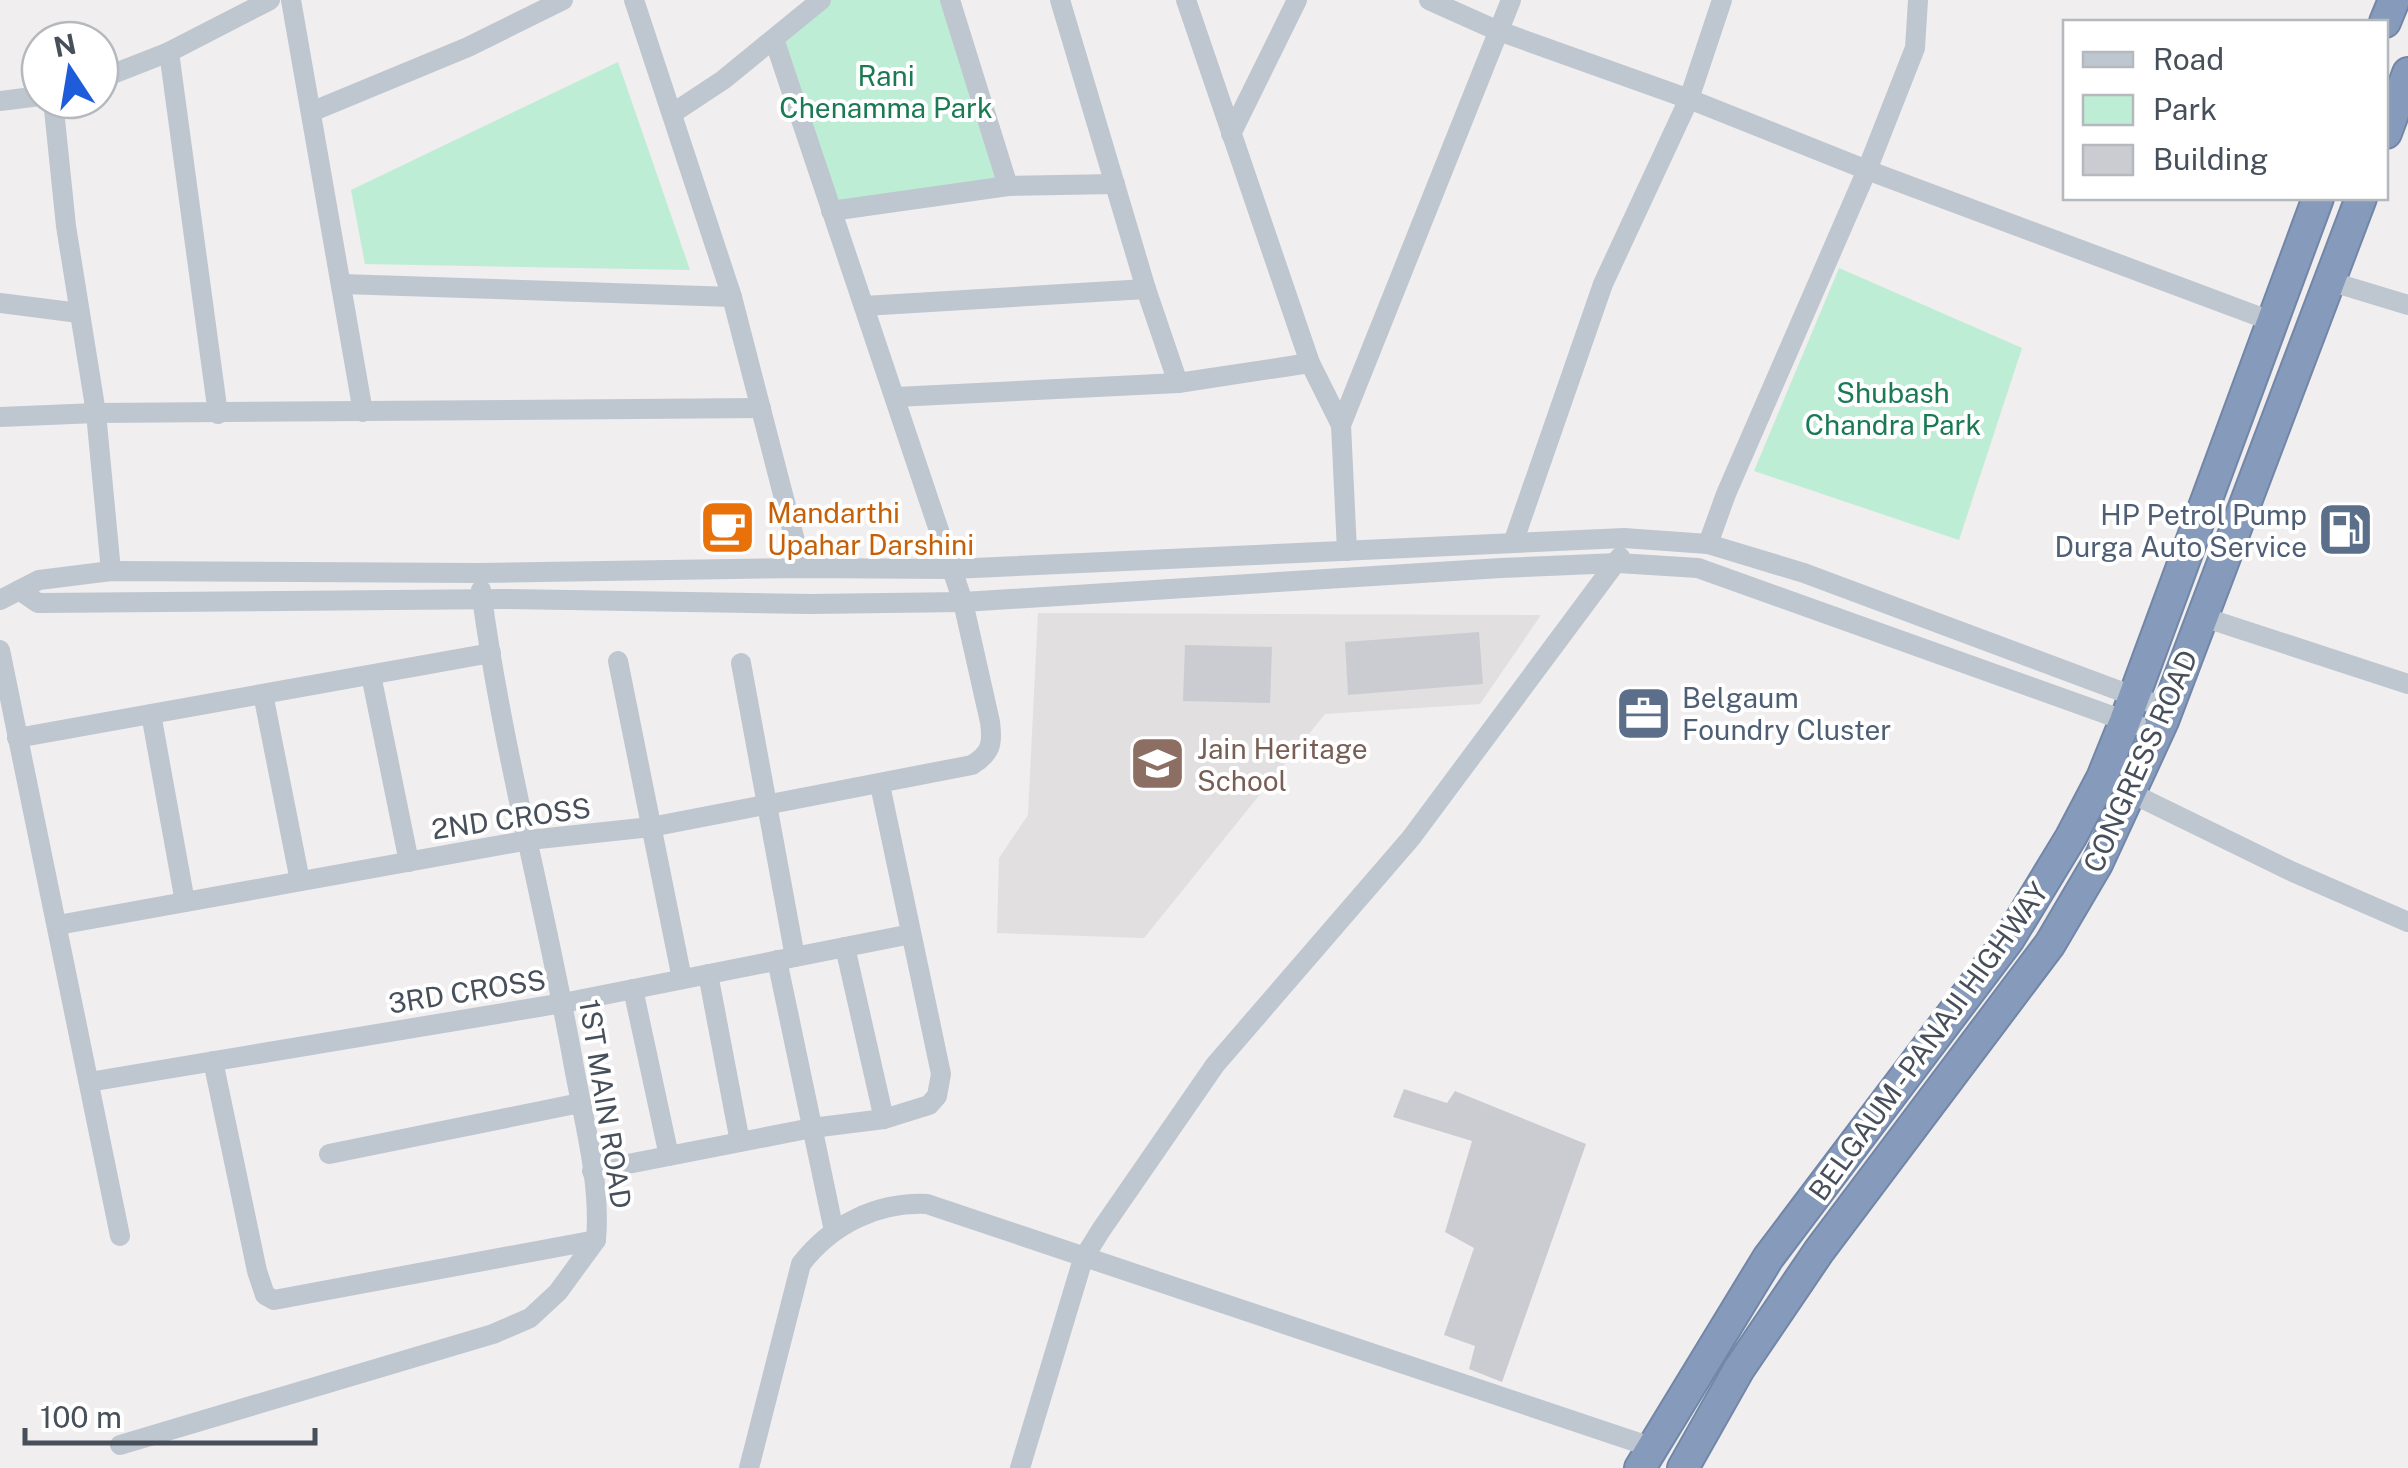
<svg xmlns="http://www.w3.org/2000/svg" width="2408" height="1468" font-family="'Public Sans',sans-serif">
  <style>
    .education { fill: #e1dfdf }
    .green { fill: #bdedd4 }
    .building { fill: #cbccd2 }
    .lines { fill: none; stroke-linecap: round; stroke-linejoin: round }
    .highway-casing { stroke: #7286a7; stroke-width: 34 }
    .minor { stroke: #bec6cf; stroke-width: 20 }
    .highway { stroke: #869bbb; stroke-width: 30 }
    .labels { text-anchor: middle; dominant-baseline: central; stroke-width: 8; stroke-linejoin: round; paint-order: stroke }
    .park-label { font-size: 28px; fill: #197a53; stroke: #fff }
    .food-label { font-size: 28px; fill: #c56008; stroke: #fff; text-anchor: start }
    .service-label { font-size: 28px; fill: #4e5e75; stroke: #fff; text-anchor: end }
    .education-label { font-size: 28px; fill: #785e54; stroke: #fff; text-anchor: start }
    .street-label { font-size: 28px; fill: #464f5a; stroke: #fff }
  </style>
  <rect width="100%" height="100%" fill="#f0eeee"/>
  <!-- education -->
  <polygon class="education" points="1038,613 1541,615 1480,704 1325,714 1144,938 997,933 999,858 1028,815"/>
  <!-- green -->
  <g class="green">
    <polygon points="831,0 944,0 1001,182 835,207 781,42"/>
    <polygon points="618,62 690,270 365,264 351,190"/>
    <polygon points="1839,268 2022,348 1959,540 1754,471"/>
  </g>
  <!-- building -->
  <g class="building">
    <polygon points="1479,632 1483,684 1348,695 1345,642"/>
    <polygon points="1185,645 1272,647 1270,703 1183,701"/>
    <polygon points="1404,1089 1447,1103 1455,1091 1586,1144 1502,1382 1469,1369 1475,1346 1444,1335 1474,1248 1445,1232 1472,1141 1393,1117"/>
  </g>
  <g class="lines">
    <defs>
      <g id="highway">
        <polyline points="2385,22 2394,0"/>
        <polyline points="2386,133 2408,73"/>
        <polyline points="1640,1468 1768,1258 2009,939 2071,837 2102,778 2125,721 2318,198"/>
        <polyline points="1683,1468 1739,1369 1819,1251 2050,944 2097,864 2163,721 2361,198"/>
      </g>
    </defs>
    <!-- highway casing -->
    <use href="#highway" class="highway-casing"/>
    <!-- minor -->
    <g class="minor">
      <polyline points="291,0 363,412"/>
      <polyline points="634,0 732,297 802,568"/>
      <polyline points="950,0 1008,186"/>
      <polyline points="1060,0 1146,289 1178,383"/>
      <polyline points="1186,0 1310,363 1341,425 1347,551"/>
      <polyline points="1429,0 1496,30 1689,99 1867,170 2271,321"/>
      <polyline points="169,52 218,414"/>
      <polyline points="100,79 169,52 270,0"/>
      <polyline points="53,100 66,226 96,413 111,571"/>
      <polyline points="0,101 40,96"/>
      <polyline points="311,112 468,47 563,0"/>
      <polyline points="673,113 723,80 821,0"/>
      <polyline points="1231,134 1297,0"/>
      <polyline points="831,211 1008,186 1115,184"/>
      <polyline points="2329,281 2408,305"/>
      <polyline points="342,284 732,297"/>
      <polyline points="0,303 79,313"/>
      <polyline points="864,306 1146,289"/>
      <polyline points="896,397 1178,383 1310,363"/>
      <polyline points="0,417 96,413 761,408"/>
      <polyline points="1341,425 1511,0"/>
      <polyline points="1513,543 1603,284 1689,99 1722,0"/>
      <polyline points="1708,544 1726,494 1867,170 1915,48 1918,0"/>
      <polyline points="19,590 38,603 506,599 810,604 963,602 1501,568 1618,563 1698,568 2137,725"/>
      <polyline points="0,600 39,580 111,571 479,573 802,568 952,569 1624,538 1708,544 1804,573 2168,709"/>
      <polyline points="2203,617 2408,684"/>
      <polyline points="0,650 120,1236"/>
      <polyline points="618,661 682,979"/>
      <polyline points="741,663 795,957"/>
      <polyline points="371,675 409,862"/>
      <polyline points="263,694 300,881"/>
      <polyline points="151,714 185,902"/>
      <polyline points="17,738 491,653"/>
      <polyline points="2131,793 2293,872 2408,922"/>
      <path d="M58,925L529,840L651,827L972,765C991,753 993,744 990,722L963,602L774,39"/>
      <polyline points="845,947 884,1119"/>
      <polyline points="777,960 834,1231"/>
      <polyline points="708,974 740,1142"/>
      <polyline points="633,989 669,1156"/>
      <polyline points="213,1061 257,1271 265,1295 274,1300 596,1240"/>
      <polyline points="89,1082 563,1003 911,934"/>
      <polyline points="329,1154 580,1103"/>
      <polyline points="592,1171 812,1128 884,1119 929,1105 937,1096 941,1074 880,785"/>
      <path d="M120,1445L493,1334L530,1318L558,1292L596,1240C601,1183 584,1122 574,1067C546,908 502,750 481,590"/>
      <path d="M749,1468L801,1264C832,1224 877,1202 927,1204L1651,1447"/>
      <polyline points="1020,1468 1083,1259 1101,1230 1215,1065 1411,838 1620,557"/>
    </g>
    <!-- highway -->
    <use href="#highway" class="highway"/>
  </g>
  <!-- icons -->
  <defs>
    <symbol id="cafe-square" viewBox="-11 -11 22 22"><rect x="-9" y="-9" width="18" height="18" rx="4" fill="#e8710a" stroke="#fff"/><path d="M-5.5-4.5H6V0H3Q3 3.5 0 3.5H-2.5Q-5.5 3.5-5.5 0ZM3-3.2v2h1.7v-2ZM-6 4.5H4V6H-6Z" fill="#fff"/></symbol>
    <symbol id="fuel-square" viewBox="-11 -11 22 22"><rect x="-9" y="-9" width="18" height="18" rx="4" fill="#5c6f8a" stroke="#fff"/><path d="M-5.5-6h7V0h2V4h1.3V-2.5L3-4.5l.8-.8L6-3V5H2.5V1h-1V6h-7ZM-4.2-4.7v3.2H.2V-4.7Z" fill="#fff"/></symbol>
    <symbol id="office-square" viewBox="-11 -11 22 22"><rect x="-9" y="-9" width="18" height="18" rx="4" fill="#5c6f8a" stroke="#fff"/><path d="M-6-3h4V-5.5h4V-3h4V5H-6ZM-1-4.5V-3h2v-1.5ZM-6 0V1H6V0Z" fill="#fff"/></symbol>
    <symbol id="school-square" viewBox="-11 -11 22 22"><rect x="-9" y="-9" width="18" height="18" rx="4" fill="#8d6e63" stroke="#fff"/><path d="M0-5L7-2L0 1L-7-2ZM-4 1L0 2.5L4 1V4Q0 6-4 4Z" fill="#fff"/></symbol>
  </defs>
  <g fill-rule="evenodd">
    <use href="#cafe-square" x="696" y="496" width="63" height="63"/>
    <use href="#fuel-square" x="2314" y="498" width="63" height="63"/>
    <use href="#office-square" x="1612" y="682" width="63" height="63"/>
    <use href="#school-square" x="1126" y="732" width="63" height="63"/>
  </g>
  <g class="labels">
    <!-- park labels -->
    <g class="park-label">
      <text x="886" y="75">Rani<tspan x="886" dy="32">Chenamma Park</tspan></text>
      <text x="1893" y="392">Shubash<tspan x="1893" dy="32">Chandra Park</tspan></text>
    </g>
    <!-- food labels -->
    <g class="food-label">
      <text x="767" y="512">Mandarthi<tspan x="767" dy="32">Upahar Darshini</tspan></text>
    </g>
    <!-- service labels -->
    <g class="service-label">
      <text x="2307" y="514">HP Petrol Pump<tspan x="2307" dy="32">Durga Auto Service</tspan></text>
      <text x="1682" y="697" text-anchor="start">Belgaum<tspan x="1682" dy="32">Foundry Cluster</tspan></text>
    </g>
    <!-- education labels -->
    <g class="education-label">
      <text x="1197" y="748">Jain Heritage<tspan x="1197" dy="32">School</tspan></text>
    </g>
    <!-- street labels -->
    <g class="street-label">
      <text transform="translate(2140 761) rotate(-66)">CONGRESS ROAD</text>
      <text transform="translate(511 818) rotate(-8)">2ND CROSS</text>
      <text transform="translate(467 991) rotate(-9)">3RD CROSS</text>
      <text transform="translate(1928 1041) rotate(-54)">BELGAUM - PANAJI HIGHWAY</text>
      <text transform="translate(606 1104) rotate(81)">1ST MAIN ROAD</text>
    </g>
  </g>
  <!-- legend -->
  <rect x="2063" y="20" width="325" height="180" fill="#ffffff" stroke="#b5b9bd" stroke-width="2.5"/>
  <rect x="2083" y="52" width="50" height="15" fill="#bec6cf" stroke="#b5b9bd" stroke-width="2.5"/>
  <text x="2153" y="70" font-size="30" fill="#464f5a">Road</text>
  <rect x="2083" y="95" width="50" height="30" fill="#bdedd4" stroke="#b5b9bd" stroke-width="2.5"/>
  <text x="2153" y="120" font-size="30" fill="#464f5a">Park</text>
  <rect x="2083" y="145" width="50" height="30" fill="#cbccd2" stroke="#b5b9bd" stroke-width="2.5"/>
  <text x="2153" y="170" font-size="30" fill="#464f5a">Building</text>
  <!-- north arrow -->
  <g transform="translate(70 70) rotate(348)"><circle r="48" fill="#ffffff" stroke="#b5b9bd" stroke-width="2.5"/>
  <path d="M0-8L18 38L0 25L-18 38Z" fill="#1e5cda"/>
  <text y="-15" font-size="28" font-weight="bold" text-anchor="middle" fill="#464f5a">N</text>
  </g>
  <!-- scale -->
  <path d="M25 1428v15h290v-15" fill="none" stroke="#464f5a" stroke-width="5"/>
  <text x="40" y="1428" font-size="30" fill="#464f5a" stroke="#ffffff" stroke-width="8" paint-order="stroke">100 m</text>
</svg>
